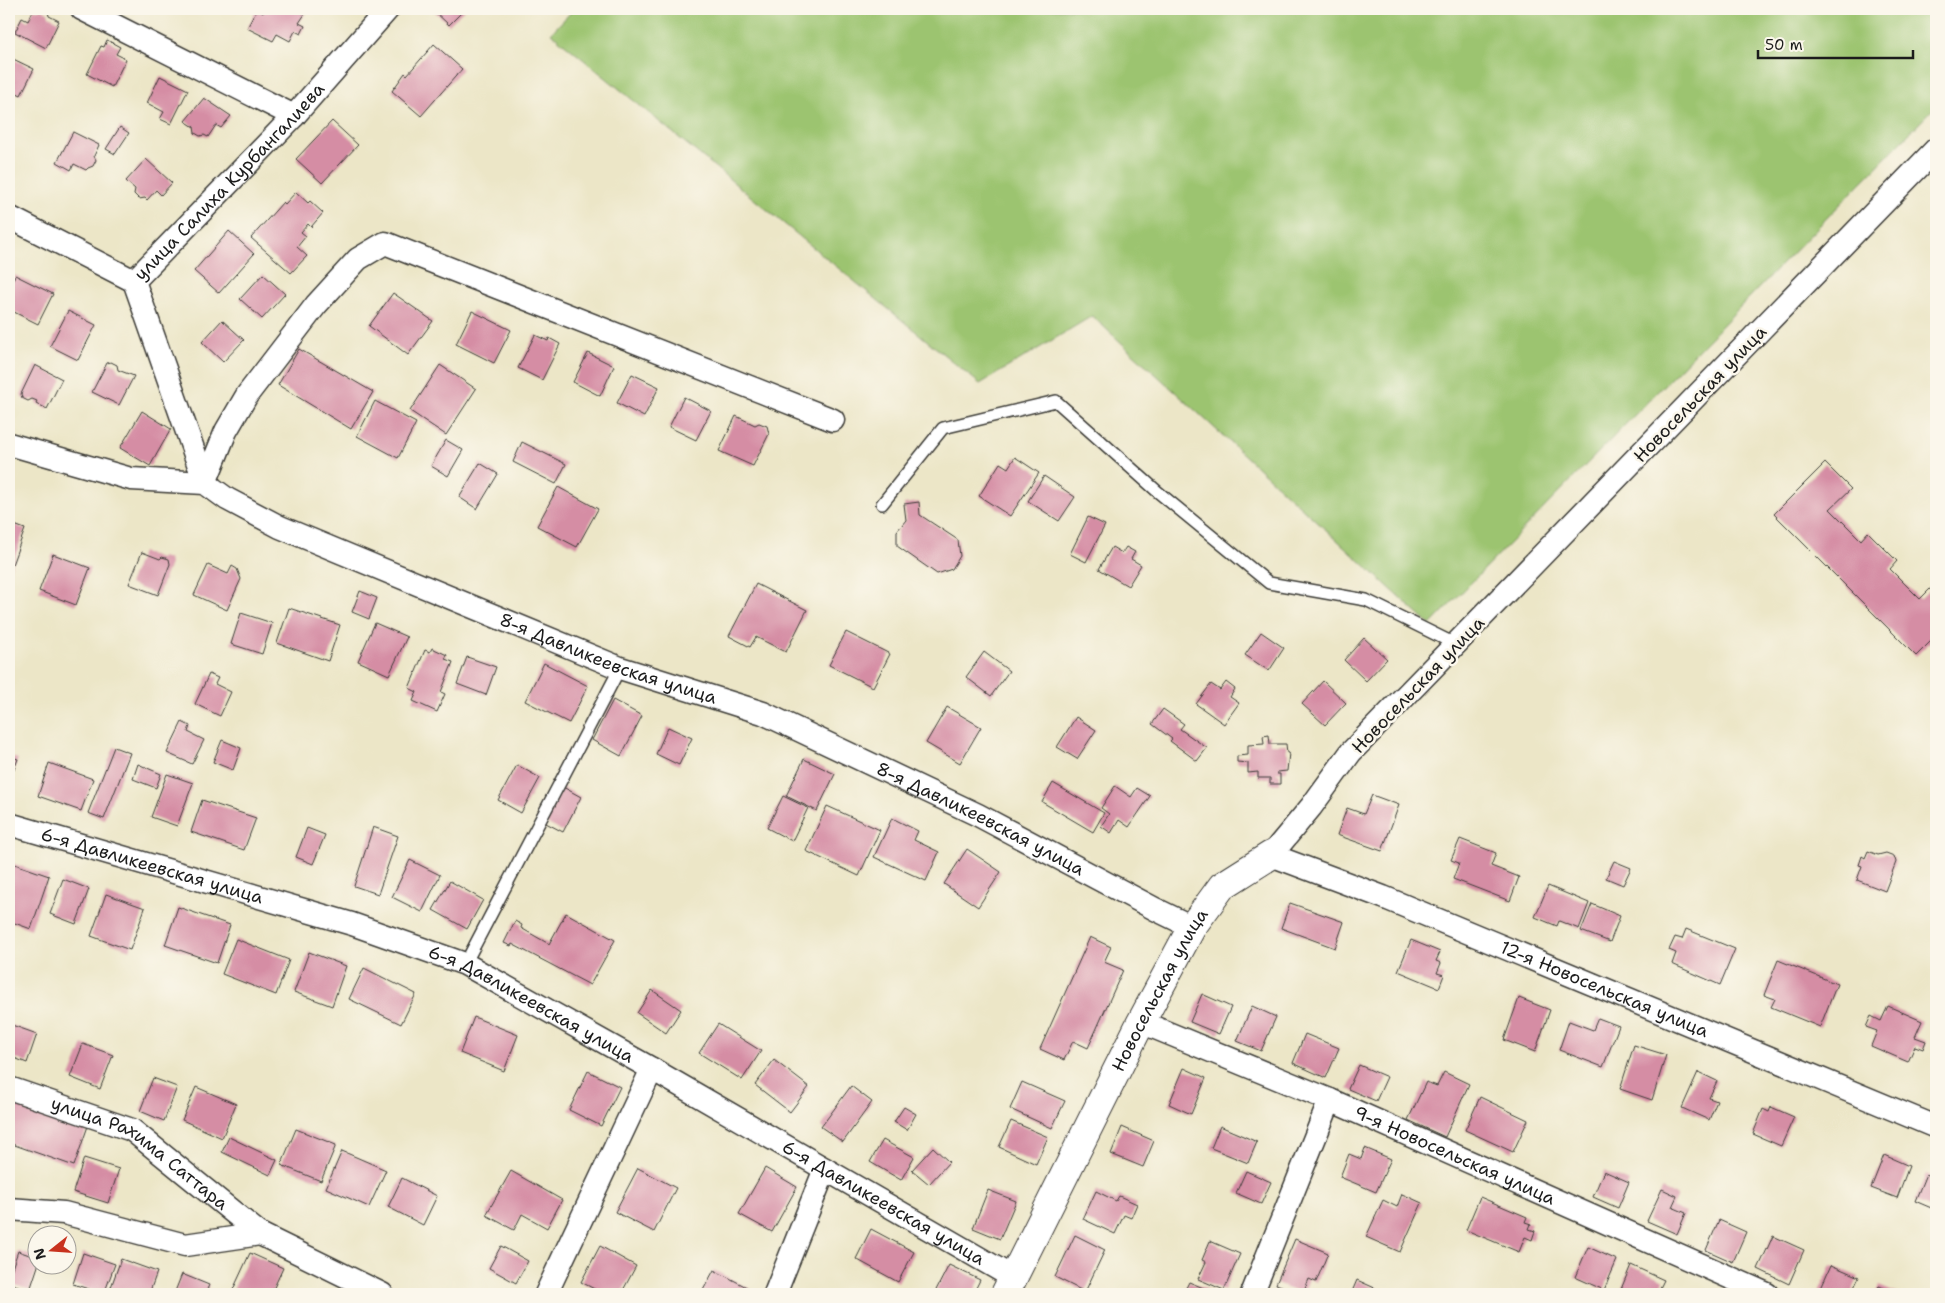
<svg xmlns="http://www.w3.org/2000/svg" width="1945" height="1303" font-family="'Shantell Sans',sans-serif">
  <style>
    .green { fill: #9cc470; stroke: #5c7046 }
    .building { fill: #d58da4 }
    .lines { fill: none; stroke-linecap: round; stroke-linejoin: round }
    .lane-casing { stroke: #3b3a36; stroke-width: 14 }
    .street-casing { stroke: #3b3a36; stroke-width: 25 }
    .secondary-casing { stroke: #3b3a36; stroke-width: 30 }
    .lane { stroke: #fff; stroke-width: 11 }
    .street { stroke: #fff; stroke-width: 22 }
    .secondary { stroke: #fff; stroke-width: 28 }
    .labels { text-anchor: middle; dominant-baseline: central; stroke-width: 5; stroke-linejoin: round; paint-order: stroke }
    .street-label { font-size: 18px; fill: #1c1c1c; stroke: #fbf7ec }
  </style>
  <rect width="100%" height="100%" fill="#fbf7ec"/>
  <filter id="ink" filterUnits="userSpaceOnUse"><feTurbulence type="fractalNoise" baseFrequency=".02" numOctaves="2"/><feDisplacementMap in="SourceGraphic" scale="10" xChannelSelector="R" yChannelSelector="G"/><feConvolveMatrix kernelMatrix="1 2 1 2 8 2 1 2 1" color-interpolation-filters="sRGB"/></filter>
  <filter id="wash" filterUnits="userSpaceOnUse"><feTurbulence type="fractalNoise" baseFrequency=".0096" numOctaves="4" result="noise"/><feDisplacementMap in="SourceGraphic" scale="20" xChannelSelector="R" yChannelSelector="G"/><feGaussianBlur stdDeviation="1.12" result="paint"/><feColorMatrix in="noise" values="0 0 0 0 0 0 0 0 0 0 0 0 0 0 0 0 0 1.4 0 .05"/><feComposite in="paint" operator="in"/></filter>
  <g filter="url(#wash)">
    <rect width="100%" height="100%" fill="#ece6c7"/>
    <!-- green -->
    <polygon class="green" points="574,9 1936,9 1936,106 1430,625 1092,316 980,384 551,33"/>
    <g id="blocks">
      <!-- building -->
      <g class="building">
        <polygon points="34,9 37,10 42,9 48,12 49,16 59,21 46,48 15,32 22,18 28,21"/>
        <polygon points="257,9 263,13 265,9 294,9 305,14 299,23 305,26 301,34 295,31 290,41 277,34 273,41 247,28"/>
        <polygon points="432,9 465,9 449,25"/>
        <polygon points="107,40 120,47 116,54 126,59 112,87 87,74 101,46 104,47"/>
        <polygon points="434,44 462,69 421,116 392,91 405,73 407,75"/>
        <polygon points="9,57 34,69 21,95 11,90 9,91"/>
        <polygon points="160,76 188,90 171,124 160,119 164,112 147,103"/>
        <polygon points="204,98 231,116 221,128 216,125 208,137 204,135 200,136 195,133 194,127 185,121"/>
        <polygon points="332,121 358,145 322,183 296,159"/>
        <polygon points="120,127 129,133 115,154 106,149"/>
        <polygon points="73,132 99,145 94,156 96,160 93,166 88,168 86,170 74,164 71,170 57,162"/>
        <polygon points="146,159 172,183 161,195 156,190 147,200 145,198 139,199 134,194 135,189 126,181"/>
        <polygon points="296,192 308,203 310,201 323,213 311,227 308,224 301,232 306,236 297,247 307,256 291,273 251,238 283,202 285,204"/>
        <polygon points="229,231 254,254 219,293 194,271"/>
        <polygon points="263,274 285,294 262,319 240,299"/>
        <polygon points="15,275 53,294 38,324 12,311 9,318 9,283 11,284"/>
        <polygon points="393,293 433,321 408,355 369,326"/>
        <polygon points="68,311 96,325 78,360 50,346"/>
        <polygon points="472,311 511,330 494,363 456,344"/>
        <polygon points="222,320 244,340 223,362 202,342"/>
        <polygon points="535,335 548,341 549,338 560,344 542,380 518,368"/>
        <polygon points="299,349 373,392 351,429 278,385"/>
        <polygon points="588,353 614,366 600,396 573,382"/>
        <polygon points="111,362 117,365 118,370 134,376 119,405 92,392 107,363"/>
        <polygon points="35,365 62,379 47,409 36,403 37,401 32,399 28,401 22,398 21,394"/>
        <polygon points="440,365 476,389 446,435 410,411"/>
        <polygon points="632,374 659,387 644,417 617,403"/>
        <polygon points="684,397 711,411 696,440 669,427"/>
        <polygon points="375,401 416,423 398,458 357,436"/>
        <polygon points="142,411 171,429 150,466 120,448"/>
        <polygon points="736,416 755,425 759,423 767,426 769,434 753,466 719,451"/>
        <polygon points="446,440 463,450 448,476 431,466"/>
        <polygon points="522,442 566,464 556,484 513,462"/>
        <polygon points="1015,457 1039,473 1010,516 979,496 1000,463 1008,468"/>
        <polygon points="480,463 498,474 477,509 459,497"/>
        <polygon points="1825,463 1851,489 1830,509 1861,540 1868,532 1897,561 1890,569 1920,599 1936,583 1936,636 1916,656 1774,514"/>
        <polygon points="1044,476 1075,497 1059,521 1028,501"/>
        <polygon points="558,487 598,509 577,547 537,526"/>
        <polygon points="919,502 920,515 958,540 960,556 952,569 937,574 897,546 897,531 906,520 904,504"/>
        <polygon points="1088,517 1105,525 1086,562 1070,554"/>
        <polygon points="9,523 25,529 9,573"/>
        <polygon points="1112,547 1122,553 1126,547 1135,552 1131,559 1141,565 1128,586 1099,569"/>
        <polygon points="142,552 160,559 162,557 169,559 170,564 158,595 129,584"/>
        <polygon points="53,554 90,568 76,605 39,591"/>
        <polygon points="208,565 228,574 232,566 237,569 241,579 227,610 194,595"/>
        <polygon points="756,584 807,610 786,652 756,637 750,647 729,636"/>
        <polygon points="360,591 377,598 369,619 352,612"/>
        <polygon points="289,608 340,625 328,661 277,643"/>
        <polygon points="241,613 272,623 262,654 231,644"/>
        <polygon points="375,623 407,637 389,675 358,661"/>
        <polygon points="846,632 890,654 873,687 829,665"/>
        <polygon points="1261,632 1284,648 1269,671 1245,655"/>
        <polygon points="1364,638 1387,659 1366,681 1344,660"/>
        <polygon points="432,648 447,655 445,659 453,662 441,692 445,694 437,712 413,701 417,692 409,688 425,650 430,652"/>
        <polygon points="984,652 1009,671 991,696 966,677"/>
        <polygon points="467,657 496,667 486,695 457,684"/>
        <polygon points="544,663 588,686 569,723 525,701"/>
        <polygon points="209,674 218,678 215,684 231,692 220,716 195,704"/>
        <polygon points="1323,681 1346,703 1325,725 1302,704"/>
        <polygon points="1226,682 1235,689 1230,697 1239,703 1224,724 1196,704 1211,684 1220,690"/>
        <polygon points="613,700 642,716 621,756 592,740"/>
        <polygon points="947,707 981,727 960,763 926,743"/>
        <polygon points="1163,709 1184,724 1180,729 1207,748 1197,761 1170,741 1172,739 1152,724"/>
        <polygon points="1076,717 1096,730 1077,759 1057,747"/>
        <polygon points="182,722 190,726 188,732 204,740 192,764 167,753"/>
        <polygon points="668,727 692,738 679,765 656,754"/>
        <polygon points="1269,735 1270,744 1286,744 1287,753 1289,753 1287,771 1277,772 1277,774 1280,774 1280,784 1270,784 1270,778 1258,778 1258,772 1248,773 1248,763 1237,762 1237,756 1248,755 1248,745 1264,744 1263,736"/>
        <polygon points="222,740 241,748 233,770 213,762"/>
        <polygon points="114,747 130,753 104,819 88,813"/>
        <polygon points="9,756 18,759 9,783"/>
        <polygon points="804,759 835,774 817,811 786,796"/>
        <polygon points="49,763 93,779 81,811 38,796"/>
        <polygon points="138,764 161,774 156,788 133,779"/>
        <polygon points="517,765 540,778 521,813 498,800"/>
        <polygon points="167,774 193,783 177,826 151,817"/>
        <polygon points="1053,783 1104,813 1093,832 1042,802"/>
        <polygon points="1115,786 1131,797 1137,788 1150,796 1129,827 1119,820 1111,833 1101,826 1109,814 1101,808"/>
        <polygon points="563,787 581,797 563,832 544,822"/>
        <polygon points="1372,795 1399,805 1382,851 1337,835 1347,808 1364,814"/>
        <polygon points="783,796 808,808 792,841 767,828"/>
        <polygon points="202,800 256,818 244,850 191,832"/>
        <polygon points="827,806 880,830 859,876 806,851"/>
        <polygon points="892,818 918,831 914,840 939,852 926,881 874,857"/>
        <polygon points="373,827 398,836 378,894 354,886"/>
        <polygon points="307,828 325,835 313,864 296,857"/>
        <polygon points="1460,839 1496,853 1491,866 1519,877 1510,901 1453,879 1459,863 1451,860"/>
        <polygon points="967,849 1001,872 978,907 944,884"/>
        <polygon points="1868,851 1878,855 1886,853 1894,856 1896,862 1885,891 1857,880 1862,866 1859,865 1862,856 1865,858"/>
        <polygon points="410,860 440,875 422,912 392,897"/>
        <polygon points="1614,861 1631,868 1623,885 1606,878"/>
        <polygon points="9,862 49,876 31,929 9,921"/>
        <polygon points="63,879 89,889 76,924 50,914"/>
        <polygon points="450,881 483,900 467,929 433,910"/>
        <polygon points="1548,886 1589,903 1579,929 1559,921 1557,926 1535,917"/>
        <polygon points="106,894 145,908 130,950 91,936"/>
        <polygon points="1290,903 1344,922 1335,948 1281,928"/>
        <polygon points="1592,904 1620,916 1610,942 1581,931"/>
        <polygon points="178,907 230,925 217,963 165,945"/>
        <polygon points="566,913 615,940 590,985 512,944 511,946 504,943 515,921 522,925 521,928 549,944"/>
        <polygon points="1686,929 1735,949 1720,985 1672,964 1676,953 1669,950 1675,937 1682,939"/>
        <polygon points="1090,937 1111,947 1104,962 1123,970 1088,1048 1073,1041 1064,1060 1040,1049"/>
        <polygon points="236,939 289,960 276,995 222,974"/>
        <polygon points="1411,940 1440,952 1436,961 1441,963 1437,973 1444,975 1439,988 1398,971"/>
        <polygon points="309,952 346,966 332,1006 294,992"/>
        <polygon points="1778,960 1837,984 1820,1027 1771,1007 1775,999 1764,995"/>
        <polygon points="364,968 416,994 401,1024 349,999"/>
        <polygon points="652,990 681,1010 666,1033 637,1013"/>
        <polygon points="1202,994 1231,1007 1219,1034 1190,1022"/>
        <polygon points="1519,998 1550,1010 1535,1052 1504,1040"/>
        <polygon points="1252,1006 1276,1017 1261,1051 1237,1041"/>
        <polygon points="1888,1006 1922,1021 1915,1037 1926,1041 1923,1049 1915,1046 1908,1062 1871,1046 1877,1031 1866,1027 1871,1016 1881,1021"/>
        <polygon points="474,1017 518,1035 504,1071 460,1053"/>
        <polygon points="1598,1018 1619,1026 1603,1067 1559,1050 1569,1021 1593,1030"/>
        <polygon points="9,1024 37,1034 27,1063 9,1056"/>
        <polygon points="718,1024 761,1051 742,1080 699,1053"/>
        <polygon points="1305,1034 1339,1048 1326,1078 1293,1063"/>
        <polygon points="83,1044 113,1055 100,1089 70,1077"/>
        <polygon points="1634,1045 1666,1055 1652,1100 1620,1089"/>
        <polygon points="774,1060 809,1087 790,1112 755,1085"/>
        <polygon points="1359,1065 1387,1077 1376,1101 1348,1089"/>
        <polygon points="1184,1068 1206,1078 1191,1114 1169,1104"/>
        <polygon points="588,1071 620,1087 601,1126 569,1110"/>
        <polygon points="1444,1072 1469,1084 1445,1137 1408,1120 1426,1082 1437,1086"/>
        <polygon points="1698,1072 1717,1081 1709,1098 1717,1101 1709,1120 1682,1108"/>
        <polygon points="153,1078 177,1087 164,1121 140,1111"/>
        <polygon points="1022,1082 1065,1101 1052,1128 1010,1109"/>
        <polygon points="851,1086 872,1102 843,1142 821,1127"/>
        <polygon points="196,1087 236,1104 222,1138 182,1120"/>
        <polygon points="1480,1097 1528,1120 1513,1152 1465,1130"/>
        <polygon points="9,1098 88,1126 74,1166 9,1143"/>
        <polygon points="904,1107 916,1114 907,1130 894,1122"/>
        <polygon points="1771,1107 1794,1117 1781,1146 1753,1134 1763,1109 1769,1112"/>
        <polygon points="1011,1121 1048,1137 1036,1164 999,1147"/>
        <polygon points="1220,1126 1257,1142 1248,1163 1211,1148"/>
        <polygon points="1122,1127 1154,1141 1143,1167 1111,1154"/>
        <polygon points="296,1129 336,1145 321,1181 281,1165"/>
        <polygon points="229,1137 277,1160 270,1175 222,1152"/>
        <polygon points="883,1140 914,1157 901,1180 870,1162"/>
        <polygon points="933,1147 949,1162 929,1184 912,1170"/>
        <polygon points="1365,1148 1391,1159 1376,1192 1340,1177 1349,1154 1361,1159"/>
        <polygon points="342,1151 386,1170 369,1207 326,1188"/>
        <polygon points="1884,1155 1909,1166 1897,1198 1871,1188"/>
        <polygon points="84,1158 119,1169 108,1203 73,1192"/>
        <polygon points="638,1168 676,1188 654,1232 615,1212"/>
        <polygon points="765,1168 797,1187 772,1232 739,1214"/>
        <polygon points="511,1171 562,1200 547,1228 522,1214 514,1230 486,1215"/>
        <polygon points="1246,1171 1271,1182 1261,1204 1236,1193"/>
        <polygon points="1604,1171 1629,1182 1618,1208 1593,1197"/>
        <polygon points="1926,1174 1936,1178 1936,1210 1915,1201"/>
        <polygon points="402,1178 437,1196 423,1225 388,1207"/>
        <polygon points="1662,1189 1677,1196 1672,1207 1686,1213 1677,1234 1647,1221"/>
        <polygon points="988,1190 1016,1201 1000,1239 973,1228"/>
        <polygon points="1096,1191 1116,1201 1119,1196 1137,1204 1131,1218 1124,1215 1115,1234 1083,1219"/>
        <polygon points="1402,1194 1422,1203 1400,1252 1366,1237 1383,1200 1397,1207"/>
        <polygon points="1480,1197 1527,1217 1525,1222 1531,1224 1529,1229 1535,1231 1532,1240 1525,1237 1519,1252 1466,1230"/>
        <polygon points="1719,1220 1746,1232 1733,1262 1706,1250"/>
        <polygon points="871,1229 914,1252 898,1282 856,1259"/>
        <polygon points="1075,1235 1105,1250 1085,1292 1055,1277"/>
        <polygon points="1773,1236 1804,1250 1789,1284 1758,1269"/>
        <polygon points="1295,1239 1328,1253 1316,1282 1309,1279 1303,1294 1276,1284"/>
        <polygon points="1210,1241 1240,1254 1224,1290 1198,1279 1206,1262 1202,1260"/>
        <polygon points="501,1246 528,1261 516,1283 489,1268"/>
        <polygon points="600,1246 636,1266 621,1294 604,1294 581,1282"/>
        <polygon points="1588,1247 1617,1260 1604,1290 1575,1277"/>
        <polygon points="18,1251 38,1258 38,1266 30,1290 9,1283 9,1277"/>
        <polygon points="83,1253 115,1264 104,1294 73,1284"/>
        <polygon points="250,1253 283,1268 271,1294 231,1294"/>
        <polygon points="121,1259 157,1272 149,1294 121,1294 110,1290"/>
        <polygon points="949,1265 980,1280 973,1294 934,1294"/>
        <polygon points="1631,1265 1664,1280 1657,1294 1619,1294"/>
        <polygon points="1831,1265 1859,1277 1851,1294 1818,1294"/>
        <polygon points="714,1270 760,1294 701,1294"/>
        <polygon points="182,1274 209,1285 205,1294 174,1294"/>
        <polygon points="1357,1280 1388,1294 1351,1294"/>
        <polygon points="1189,1282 1218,1294 1183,1294"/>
        <polygon points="1879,1286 1898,1294 1875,1294"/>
      </g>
    </g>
  </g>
  <g filter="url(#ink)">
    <use href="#blocks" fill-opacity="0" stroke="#3b3a36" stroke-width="1"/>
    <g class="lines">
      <defs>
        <g id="lane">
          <polyline points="882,504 943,428 1056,401 1158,492 1269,583 1366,600 1457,645"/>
          <polyline points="465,964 620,668"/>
        </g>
        <g id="street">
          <polyline points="82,9 294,116"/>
          <path id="s1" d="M1936,149L1351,752L1311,807L1271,855L1383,897L1936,1127"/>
          <polyline points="9,217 134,281"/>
          <path id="s2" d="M9,444L131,479L205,483L227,499L280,527L620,668L763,713L978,815L1155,909L1192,927"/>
          <polyline points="205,483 226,431 247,395 316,305 358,259 385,243 833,420"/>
          <path id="s3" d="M205,483L134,281L294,116L388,9"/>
          <path id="s4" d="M9,824L352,924L465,964L652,1069L1012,1277"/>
          <path id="s5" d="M1141,1022L1330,1100L1767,1294"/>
          <path id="s6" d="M9,1088L132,1130L260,1234L382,1294"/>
          <polyline points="9,1209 64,1213 185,1245 260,1234"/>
          <polyline points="546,1294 652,1069"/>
          <polyline points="775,1294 825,1169"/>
          <polyline points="1252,1294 1330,1100"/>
        </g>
        <g id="secondary">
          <path id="s7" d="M1005,1294L1141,1022L1192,927L1222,886L1271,855"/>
        </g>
      </defs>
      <!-- lane casing -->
      <use href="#lane" class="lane-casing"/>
      <!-- street casing -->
      <use href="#street" class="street-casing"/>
      <!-- secondary casing -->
      <use href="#secondary" class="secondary-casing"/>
      <!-- lane -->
      <use href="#lane" class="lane"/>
      <!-- street -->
      <use href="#street" class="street"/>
      <!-- secondary -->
      <use href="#secondary" class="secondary"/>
    </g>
  </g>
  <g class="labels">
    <!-- street labels -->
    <g class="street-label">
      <text stroke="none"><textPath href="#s3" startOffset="352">улица Салиха Курбангалиева</textPath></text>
      <text transform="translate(1700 394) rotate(-46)">Новосельская улица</text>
      <text stroke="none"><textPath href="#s2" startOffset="642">8-я Давликеевская улица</textPath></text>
      <text transform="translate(1418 685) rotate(-46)">Новосельская улица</text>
      <text stroke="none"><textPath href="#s2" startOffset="1048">8-я Давликеевская улица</textPath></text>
      <text stroke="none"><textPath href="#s4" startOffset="149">6-я Давликеевская улица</textPath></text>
      <text stroke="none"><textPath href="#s1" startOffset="1330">12-я Новосельская улица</textPath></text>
      <text stroke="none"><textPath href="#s7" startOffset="341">Новосельская улица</textPath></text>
      <text stroke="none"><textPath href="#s4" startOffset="554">6-я Давликеевская улица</textPath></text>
      <text stroke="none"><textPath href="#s6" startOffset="148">улица Рахима Саттара</textPath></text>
      <text stroke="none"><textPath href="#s5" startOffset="341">9-я Новосельская улица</textPath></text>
      <text stroke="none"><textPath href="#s4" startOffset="959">6-я Давликеевская улица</textPath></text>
    </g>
  </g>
  <!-- margin -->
  <rect width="1945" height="1303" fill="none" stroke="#fbf7ec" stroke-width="30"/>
  <!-- north arrow -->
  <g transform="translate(52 1250) rotate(253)"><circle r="24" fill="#fbf7ec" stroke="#a29f99"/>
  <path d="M0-4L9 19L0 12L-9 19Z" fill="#c8321e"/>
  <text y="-8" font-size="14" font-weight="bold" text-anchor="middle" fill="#1c1c1c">N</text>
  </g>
  <!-- scale -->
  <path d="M1758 50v8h155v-8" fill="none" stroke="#1c1c1c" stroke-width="2.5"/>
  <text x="1765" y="50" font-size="15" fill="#1c1c1c" stroke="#fbf7ec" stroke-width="4" paint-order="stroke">50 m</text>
</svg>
